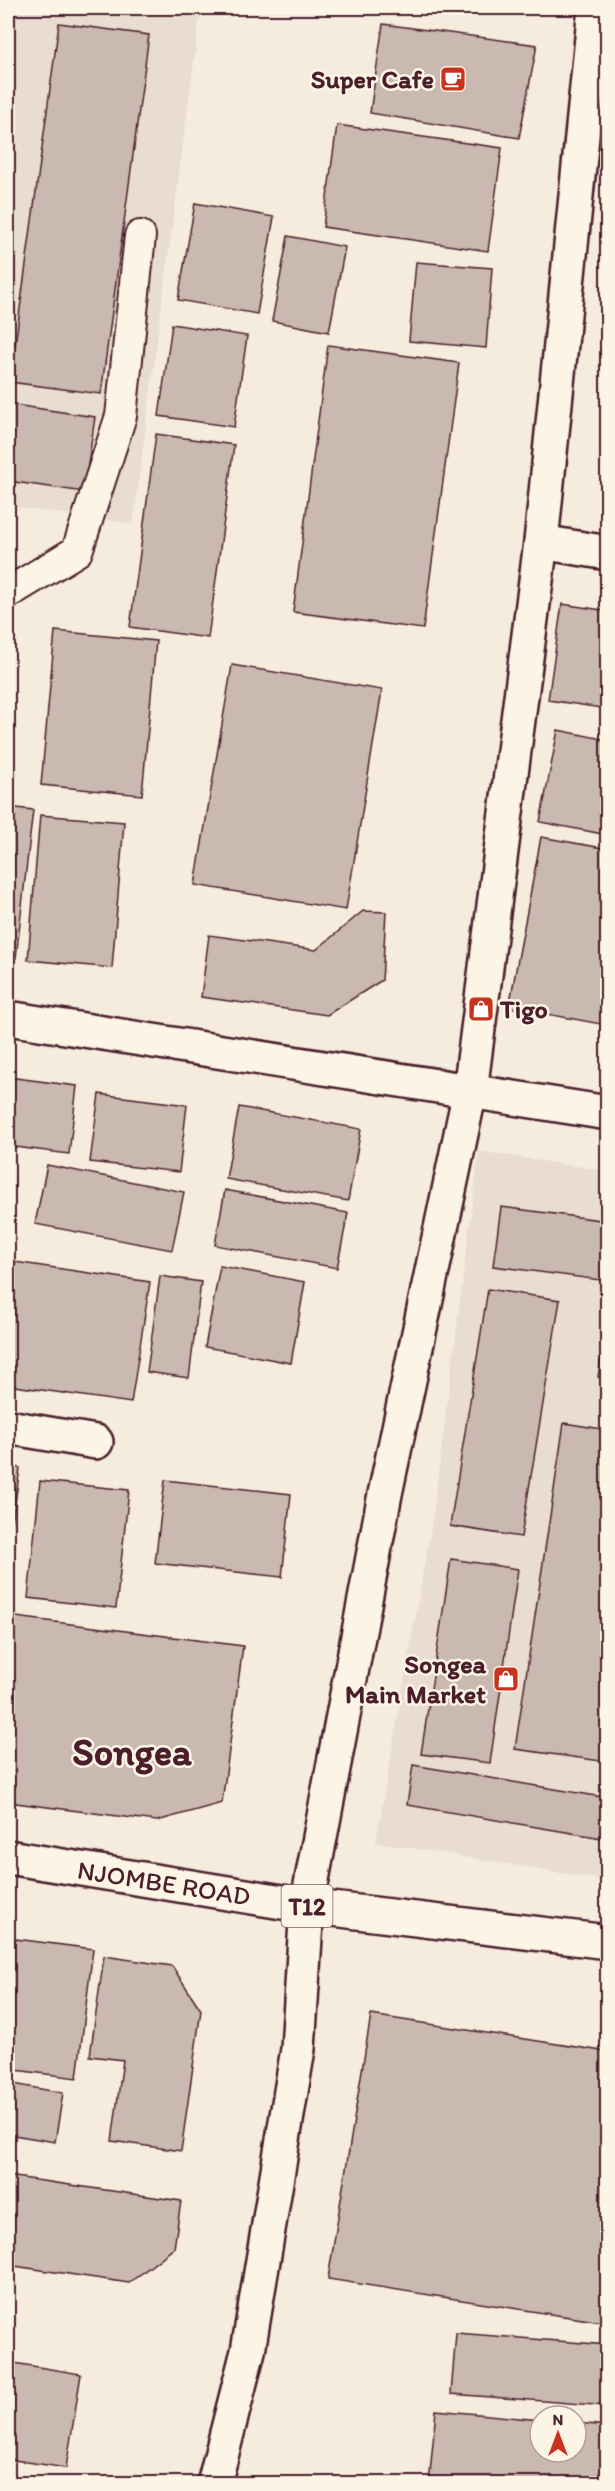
<svg xmlns="http://www.w3.org/2000/svg" width="615" height="2491" font-family="Itim,sans-serif">
  <style>
    .built { fill: #e8ddd0 }
    .building { fill: #cab9b1; stroke: #4a1f2b; stroke-width: 1.5 }
    .lines { fill: none; stroke-linecap: round; stroke-linejoin: round }
    .service-casing { stroke: #4a1f2b; stroke-width: 34 }
    .minor-casing { stroke: #4a1f2b; stroke-width: 38 }
    .trunk-casing { stroke: #4a1f2b; stroke-width: 38 }
    .service { stroke: #fcf5e5; stroke-width: 30 }
    .minor { stroke: #fcf5e5; stroke-width: 33 }
    .trunk { stroke: #fcf5e5; stroke-width: 33 }
    .labels { text-anchor: middle; dominant-baseline: central; stroke-width: 5; stroke-linejoin: round; paint-order: stroke }
    .shield { fill: #fcf5e5; stroke: #7f5f63; stroke-width: 1.5 }
    .shield-label { font-size: 24px; font-weight: bold; fill: #4a1f2b }
    .poi-label { font-size: 26px; font-weight: bold; fill: #4a1f2b; stroke: #fcf5e5; text-anchor: end }
    .street-label { font-size: 26px; fill: #4a1f2b; stroke: #fcf5e5 }
    .town-label { font-size: 38px; font-weight: bold; fill: #4a1f2b; stroke: #fcf5e5 }
  </style>
  <rect width="100%" height="100%" fill="#f5ecde"/>
  <filter id="ink" filterUnits="userSpaceOnUse"><feTurbulence type="fractalNoise" baseFrequency=".0167" numOctaves="2"/><feDisplacementMap in="SourceGraphic" scale="12" xChannelSelector="R" yChannelSelector="G"/><feConvolveMatrix kernelMatrix="1 2 1 2 8 2 1 2 1" color-interpolation-filters="sRGB"/></filter>
  <g filter="url(#ink)">
    <!-- built -->
    <g class="built">
      <polygon points="8,8 201,8 133,524 8,506"/>
      <polygon points="479,1151 607,1171 607,1881 376,1842 433,1515"/>
    </g>
    <!-- building -->
    <g class="building">
      <polygon points="59,23 149,35 101,394 10,382"/>
      <polygon points="383,24 537,45 519,138 370,113"/>
      <polygon points="337,125 502,148 488,251 323,227"/>
      <polygon points="195,203 274,217 257,314 178,300"/>
      <polygon points="288,236 345,247 329,332 272,321"/>
      <polygon points="416,262 492,268 486,348 409,341"/>
      <polygon points="172,324 247,336 234,427 159,416"/>
      <polygon points="328,345 459,363 423,629 293,612"/>
      <polygon points="8,404 95,417 84,492 8,481"/>
      <polygon points="156,434 234,445 208,638 130,627"/>
      <polygon points="562,604 608,611 608,709 548,700"/>
      <polygon points="55,631 156,641 142,795 41,785"/>
      <polygon points="232,665 382,690 346,910 195,885"/>
      <polygon points="558,730 608,740 608,835 540,822"/>
      <polygon points="8,807 33,810 16,958 8,957"/>
      <polygon points="40,815 124,822 112,968 28,960"/>
      <polygon points="541,837 608,849 608,1015 606,1025 509,1007"/>
      <polygon points="363,911 386,912 382,980 327,1015 201,997 209,935 316,950"/>
      <polygon points="8,1077 77,1086 69,1154 8,1146"/>
      <polygon points="99,1094 187,1105 179,1172 90,1162"/>
      <polygon points="239,1107 361,1129 348,1201 226,1179"/>
      <polygon points="47,1165 184,1192 172,1250 35,1224"/>
      <polygon points="225,1190 348,1213 337,1268 215,1245"/>
      <polygon points="501,1207 608,1221 608,1281 493,1266"/>
      <polygon points="8,1261 150,1282 131,1403 8,1385"/>
      <polygon points="220,1266 305,1282 291,1363 205,1347"/>
      <polygon points="160,1276 201,1282 189,1378 147,1372"/>
      <polygon points="488,1289 560,1300 521,1537 450,1526"/>
      <polygon points="608,1316 608,1379 598,1377"/>
      <polygon points="564,1423 608,1430 608,1762 515,1749"/>
      <polygon points="8,1466 20,1468 8,1552"/>
      <polygon points="165,1480 291,1494 282,1577 155,1563"/>
      <polygon points="40,1481 129,1490 116,1608 28,1598"/>
      <polygon points="451,1559 518,1569 490,1763 421,1754"/>
      <polygon points="8,1616 243,1646 222,1803 157,1821 8,1802"/>
      <polygon points="413,1765 608,1798 608,1839 407,1805"/>
      <polygon points="8,1938 93,1949 77,2078 8,2069"/>
      <polygon points="104,1956 172,1966 201,2010 181,2151 112,2141 123,2060 90,2056"/>
      <polygon points="371,2015 608,2052 608,2323 328,2279"/>
      <polygon points="8,2083 63,2093 55,2142 8,2134"/>
      <polygon points="8,2176 181,2201 174,2248 129,2283 8,2265"/>
      <polygon points="456,2333 608,2345 608,2406 451,2394"/>
      <polygon points="8,2362 81,2374 66,2468 8,2459"/>
      <polygon points="436,2410 540,2420 540,2452 576,2452 576,2423 608,2426 608,2484 429,2484"/>
    </g>
    <g class="lines">
      <defs>
        <polyline id="service" points="8,593 77,551 121,416 140,236"/>
        <g id="minor">
          <polyline points="541,542 608,553"/>
          <polyline points="8,1018 608,1113"/>
          <polyline points="8,1427 96,1442"/>
          <polyline points="214,2484 248,2351 298,2049 307,1906 385,1494 470,1091 541,542 595,8"/>
        </g>
        <polyline id="trunk" points="8,1857 307,1906 608,1942"/>
      </defs>
      <!-- service casing -->
      <use href="#service" class="service-casing"/>
      <!-- minor casing -->
      <use href="#minor" class="minor-casing"/>
      <!-- trunk casing -->
      <use href="#trunk" class="trunk-casing"/>
      <!-- service -->
      <use href="#service" class="service"/>
      <!-- minor -->
      <use href="#minor" class="minor"/>
      <!-- trunk -->
      <use href="#trunk" class="trunk"/>
    </g>
  </g>
  <!-- icons -->
  <defs>
    <symbol id="cafe-square" viewBox="-11 -11 22 22"><rect x="-9" y="-9" width="18" height="18" rx="4" fill="#c8321e" stroke="#fcf5e5"/><path d="M-5.5-4.5H6V0H3Q3 3.5 0 3.5H-2.5Q-5.5 3.5-5.5 0ZM3-3.2v2h1.7v-2ZM-6 4.5H4V6H-6Z" fill="#fff"/></symbol>
    <symbol id="shop-square" viewBox="-11 -11 22 22"><rect x="-9" y="-9" width="18" height="18" rx="4" fill="#c8321e" stroke="#fcf5e5"/><path d="M-5-2.5h2.3a2.7 3.5 0 0 1 5.4 0H5L5.5 6h-11ZM-1.5-2.5h3a1.5 2.3 0 0 0-3 0Z" fill="#fff"/></symbol>
  </defs>
  <g fill-rule="evenodd">
    <use href="#cafe-square" x="438" y="64" width="30" height="30"/>
    <use href="#shop-square" x="466" y="994" width="30" height="30"/>
    <use href="#shop-square" x="491" y="1664" width="30" height="30"/>
  </g>
  <g class="labels">
    <!-- shield labels -->
    <rect class="shield" x="281.5" y="1885" width="51" height="42" rx="4.5"/>
    <g class="shield-label">
      <text x="307" y="1906">T12</text>
    </g>
    <!-- poi labels -->
    <g class="poi-label">
      <text x="434" y="79">Super Cafe</text>
      <text x="500" y="1009" text-anchor="start">Tigo</text>
      <text x="486" y="1664">Songea<tspan x="486" dy="30">Main Market</tspan></text>
    </g>
    <!-- street labels -->
    <g class="street-label">
      <text transform="translate(164 1883) rotate(9)">NJOMBE ROAD</text>
    </g>
    <!-- town labels -->
    <g class="town-label">
      <text x="132" y="1752">Songea</text>
    </g>
  </g>
  <!-- margin -->
  <rect width="615" height="2491" fill="none" stroke="#fcf5e5" stroke-width="30"/>
  <rect x="15" y="15" width="585" height="2461" fill="none" stroke="#4a1f2b" stroke-width="2" filter="url(#ink)"/>
  <!-- north arrow -->
  <g transform="translate(558 2434)"><circle r="28" fill="#fcf5e5" stroke="#b59f9b" stroke-width="1.5"/>
  <path d="M0-4.5L10 22L0 15L-10 22Z" fill="#c8321e"/>
  <text y="-9" font-size="16" font-weight="bold" text-anchor="middle" fill="#4a1f2b">N</text>
  </g>
</svg>
